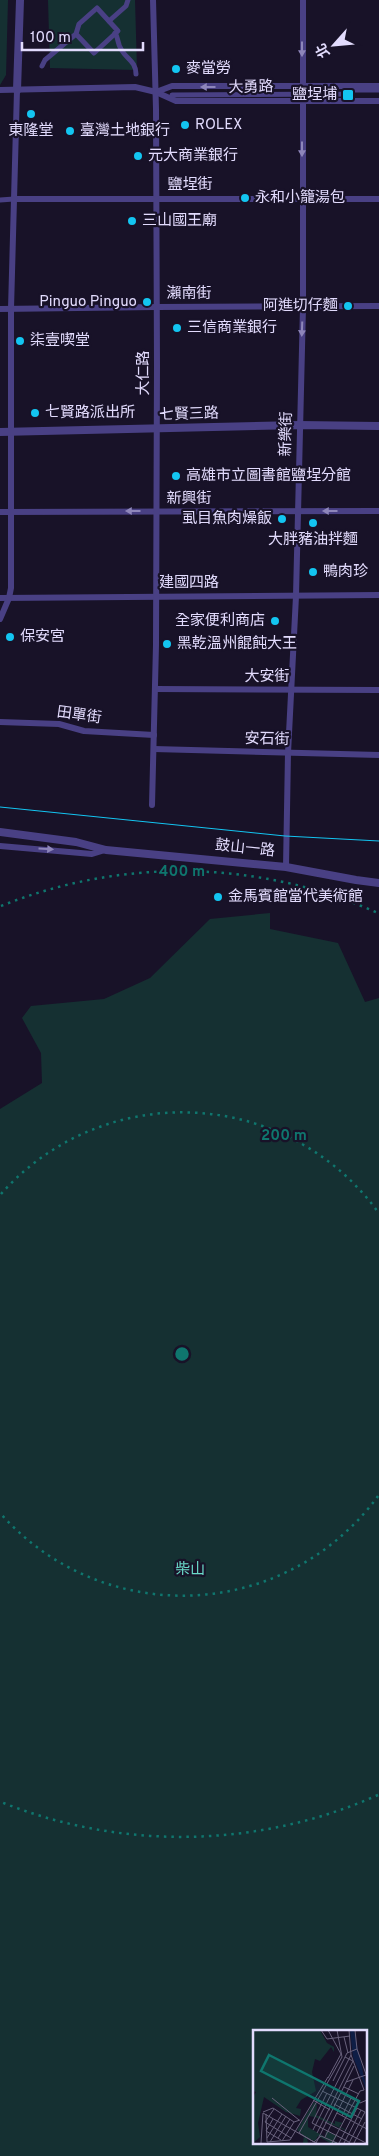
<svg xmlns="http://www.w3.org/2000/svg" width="379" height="2156" font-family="Overpass,'Noto Sans TC',sans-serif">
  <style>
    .green { fill: #153032; fill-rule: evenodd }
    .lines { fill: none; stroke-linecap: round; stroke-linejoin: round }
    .pedestrian { stroke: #494084; stroke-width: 5 }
    .minor { stroke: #494084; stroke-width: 6 }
    .tertiary { stroke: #494084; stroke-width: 8 }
    .tram { stroke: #13c5f1; stroke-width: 1 }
    .oneway { fill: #8e86ba }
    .ring { fill: none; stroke: #0f766e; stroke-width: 2.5; stroke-dasharray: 2.5 5 }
    .poi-dot { fill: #13c5f1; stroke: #181228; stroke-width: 2 }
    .labels { text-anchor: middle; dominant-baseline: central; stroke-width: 4.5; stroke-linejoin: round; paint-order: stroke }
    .poi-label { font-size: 15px; fill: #e2dbfd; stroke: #181228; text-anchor: start }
    .street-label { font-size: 15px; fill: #e2dbfd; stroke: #181228 }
    .park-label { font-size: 15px; fill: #6adac9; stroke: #181228 }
    .inset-road { fill: none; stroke: #69627d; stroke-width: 1 }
    .view { fill: #0f766e; fill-opacity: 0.15; stroke: #0f766e; stroke-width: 2.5 }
    .inset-edge { fill: none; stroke: #e2dbfd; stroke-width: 2.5 }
    .centre { fill: #0f766e; stroke: #181228; stroke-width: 2.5 }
    .ring-label { font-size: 15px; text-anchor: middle; font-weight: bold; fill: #0f766e; stroke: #181228; stroke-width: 4.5; stroke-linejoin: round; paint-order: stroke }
  </style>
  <rect width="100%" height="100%" fill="#181228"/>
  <!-- green -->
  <g class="green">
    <polygon points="0,0 8,0 6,75 0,85"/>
    <polygon points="48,0 135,0 137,70 50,68"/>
    <path d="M270,913V929L338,943L365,1002L379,998V2156H0V1109L42,1083L41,1053L22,1018L31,1006L104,999L150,978L210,919ZM254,2031H365V2142H254Z"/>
  </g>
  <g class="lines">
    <!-- pedestrian -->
    <g class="pedestrian">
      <polyline points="109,21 126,6 128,0"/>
      <path d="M115,33C119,39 117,43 121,49C126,59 136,61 136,74"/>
      <polyline points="42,66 45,60 76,34 94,53 118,31 97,8 79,24 76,34"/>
      <polyline points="172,95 347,94 347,90 379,90"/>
      <polyline points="0,200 14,199"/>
    </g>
    <!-- minor -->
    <g class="minor">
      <polyline points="0,90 135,87 156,92 176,101 379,101"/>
      <polyline points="156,92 172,86 379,86"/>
      <polyline points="14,199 379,199"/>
      <polyline points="0,309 156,307 379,306"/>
      <polyline points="0,512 379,511"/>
      <polyline points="0,598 379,595"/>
      <polyline points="0,619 9,598 11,588 11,309 17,90"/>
      <polyline points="155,689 379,690"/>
      <polyline points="0,722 59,724 84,731 154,735"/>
      <polyline points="154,749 379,755"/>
      <polyline points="152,805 156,645 157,365 156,109 153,0"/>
      <polyline points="0,846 92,854 105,850"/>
      <polyline points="286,867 288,753 296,596 303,307 303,0"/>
    </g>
    <!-- tertiary -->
    <g class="tertiary">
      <polyline points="17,90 20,0"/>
      <polyline points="0,432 299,425 379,426"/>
      <polyline points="0,832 76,842 106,850 286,867 356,880 379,883"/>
    </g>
    <!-- tram -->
    <polyline class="tram" points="0,807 285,836 379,841"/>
  </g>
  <!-- one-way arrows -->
  <defs><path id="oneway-solid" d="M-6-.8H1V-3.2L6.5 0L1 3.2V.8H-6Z" transform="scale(1.25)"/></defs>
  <g class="oneway">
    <use href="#oneway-solid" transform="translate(302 49) rotate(90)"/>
    <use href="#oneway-solid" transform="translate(208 87) rotate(180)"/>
    <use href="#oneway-solid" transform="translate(302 149) rotate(90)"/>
    <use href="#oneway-solid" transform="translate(302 329) rotate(92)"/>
    <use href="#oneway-solid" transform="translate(133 511) rotate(180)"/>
    <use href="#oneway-solid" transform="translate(330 511) rotate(180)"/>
    <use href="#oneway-solid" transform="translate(46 849) rotate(4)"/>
  </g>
  <!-- distance rings -->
  <g class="ring">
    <path d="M378 1496A242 242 0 0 1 1 1514M1 1194A242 242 0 0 1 378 1212"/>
    <path d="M378 1795A483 483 0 0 1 1 1802M1 906A483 483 0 0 1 378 913"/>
  </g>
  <!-- markers -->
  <g class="poi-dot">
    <circle cx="176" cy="69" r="5"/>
    <rect x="342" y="89" width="12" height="12" rx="2.5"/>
    <circle cx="31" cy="114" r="5"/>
    <circle cx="185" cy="125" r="5"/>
    <circle cx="70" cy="131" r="5"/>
    <circle cx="138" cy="156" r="5"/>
    <circle cx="245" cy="198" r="5"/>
    <circle cx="132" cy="221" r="5"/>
    <circle cx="147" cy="302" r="5"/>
    <circle cx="348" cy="306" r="5"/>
    <circle cx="177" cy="328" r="5"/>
    <circle cx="20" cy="341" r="5"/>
    <circle cx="35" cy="413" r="5"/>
    <circle cx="176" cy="476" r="5"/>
    <circle cx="282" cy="519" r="5"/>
    <circle cx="313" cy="523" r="5"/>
    <circle cx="313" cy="572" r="5"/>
    <circle cx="275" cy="621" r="5"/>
    <circle cx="10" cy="637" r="5"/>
    <circle cx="167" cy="644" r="5"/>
    <circle cx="218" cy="897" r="5"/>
  </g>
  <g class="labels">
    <!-- poi labels -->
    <g class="poi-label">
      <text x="186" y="69">麥當勞</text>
      <text x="337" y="95" text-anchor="end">鹽埕埔</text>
      <text x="195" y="125">ROLEX</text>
      <text x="31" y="131" text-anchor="middle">東隆堂</text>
      <text x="80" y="131">臺灣土地銀行</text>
      <text x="148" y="156">元大商業銀行</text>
      <text x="255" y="198">永和小籠湯包</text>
      <text x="142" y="221">三山國王廟</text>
      <text x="137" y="302" text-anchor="end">Pinguo Pinguo</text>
      <text x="338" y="306" text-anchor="end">阿進切仔麵</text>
      <text x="187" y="328">三信商業銀行</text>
      <text x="30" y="341">柒壹喫堂</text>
      <text x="45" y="413">七賢路派出所</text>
      <text x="186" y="476">高雄市立圖書館鹽埕分館</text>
      <text x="272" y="519" text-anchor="end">虱目魚肉燥飯</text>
      <text x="313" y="540" text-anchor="middle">大胖豬油拌麵</text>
      <text x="323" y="572">鴨肉珍</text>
      <text x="265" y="621" text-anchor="end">全家便利商店</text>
      <text x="20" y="637">保安宮</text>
      <text x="177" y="644">黑乾溫州餛飩大王</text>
      <text x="228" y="897">金馬賓館當代美術館</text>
    </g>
    <!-- street labels -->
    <g class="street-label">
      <text transform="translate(251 88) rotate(-1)">大勇路</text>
      <text x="190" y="185">鹽埕街</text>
      <text x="189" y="294">瀨南街</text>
      <text transform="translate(144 373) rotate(-90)">大仁路</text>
      <text transform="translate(189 415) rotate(-2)">七賢三路</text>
      <text transform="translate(287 434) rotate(-89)">新樂街</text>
      <text x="189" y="499">新興街</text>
      <text x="189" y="583">建國四路</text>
      <text x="267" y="677">大安街</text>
      <text transform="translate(79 716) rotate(8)">田單街</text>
      <text transform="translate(267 740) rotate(1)">安石街</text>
      <text transform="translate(245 849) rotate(6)">鼓山一路</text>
    </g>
    <!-- park labels -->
    <g class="park-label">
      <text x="190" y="1570">柴山</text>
    </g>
  </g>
  <!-- overview -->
  <g transform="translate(253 2030)">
    <rect width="114" height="114" fill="#181228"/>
    <path d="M0,0H67L74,13L81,17V22L78,17L67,31L62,29L59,42L63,61L48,70L43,78L48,79L47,86L33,82L11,67L5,93L7,107L0,113V67L3,62L0,61ZM61,72L64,74L63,85L82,94V91L90,93L86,96L96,102L62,87L55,86V97L72,107L73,101L84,106L81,111L85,113H77L65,106L62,111L54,108L55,113H50L51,106L44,100Z" fill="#153032"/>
    <path d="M97,0H101L114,61L100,27Z" fill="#0e1d45"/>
    <path class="inset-road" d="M68,0L74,9L97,6M75,0L88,24L75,48M84,0L89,27L46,103L61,112L68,106L84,113M102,0L104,19L114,47M91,7L95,23M80,51L94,23L104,19M93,52L113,45M91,57L106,64M69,61L112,82L96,113M74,63L59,93L96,112M88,63L107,73L114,70M19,68L46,90M60,70L77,80M81,74L109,89M21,79L12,92L38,108M10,82L20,78L41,92M10,83L63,113L70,99M84,83L114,99M13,84L14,112L37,110M89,86L98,68M20,89L13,101L28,110M72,92L113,113M70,99L101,36M60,100L98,25L96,0M64,103L100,31L92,27M72,107L100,50M14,108L29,84M25,108L37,89M37,110L75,47M29,111L41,92L47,90M17,112L33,86M8,113L10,83M79,113L107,61L111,60L98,25M86,113L104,78M91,113L108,80M101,113L112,92"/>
    <path class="view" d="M16,25L106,71L98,87L8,41Z"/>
    <rect width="114" height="114" class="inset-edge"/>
  </g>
  <circle cx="182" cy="1354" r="8" class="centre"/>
  <g class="ring-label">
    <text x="182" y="876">400 m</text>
    <text x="284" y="1140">200 m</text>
  </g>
  <!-- north arrow -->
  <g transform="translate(334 45) rotate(243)" stroke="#181228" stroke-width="4" paint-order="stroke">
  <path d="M0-4L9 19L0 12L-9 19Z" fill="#e2dbfd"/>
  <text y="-8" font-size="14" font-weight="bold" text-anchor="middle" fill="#e2dbfd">北</text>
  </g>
  <!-- scale -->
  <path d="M22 42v8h121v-8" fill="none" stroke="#e2dbfd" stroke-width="2.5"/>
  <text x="30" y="42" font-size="15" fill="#e2dbfd" stroke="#181228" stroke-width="4" paint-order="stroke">100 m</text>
</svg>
